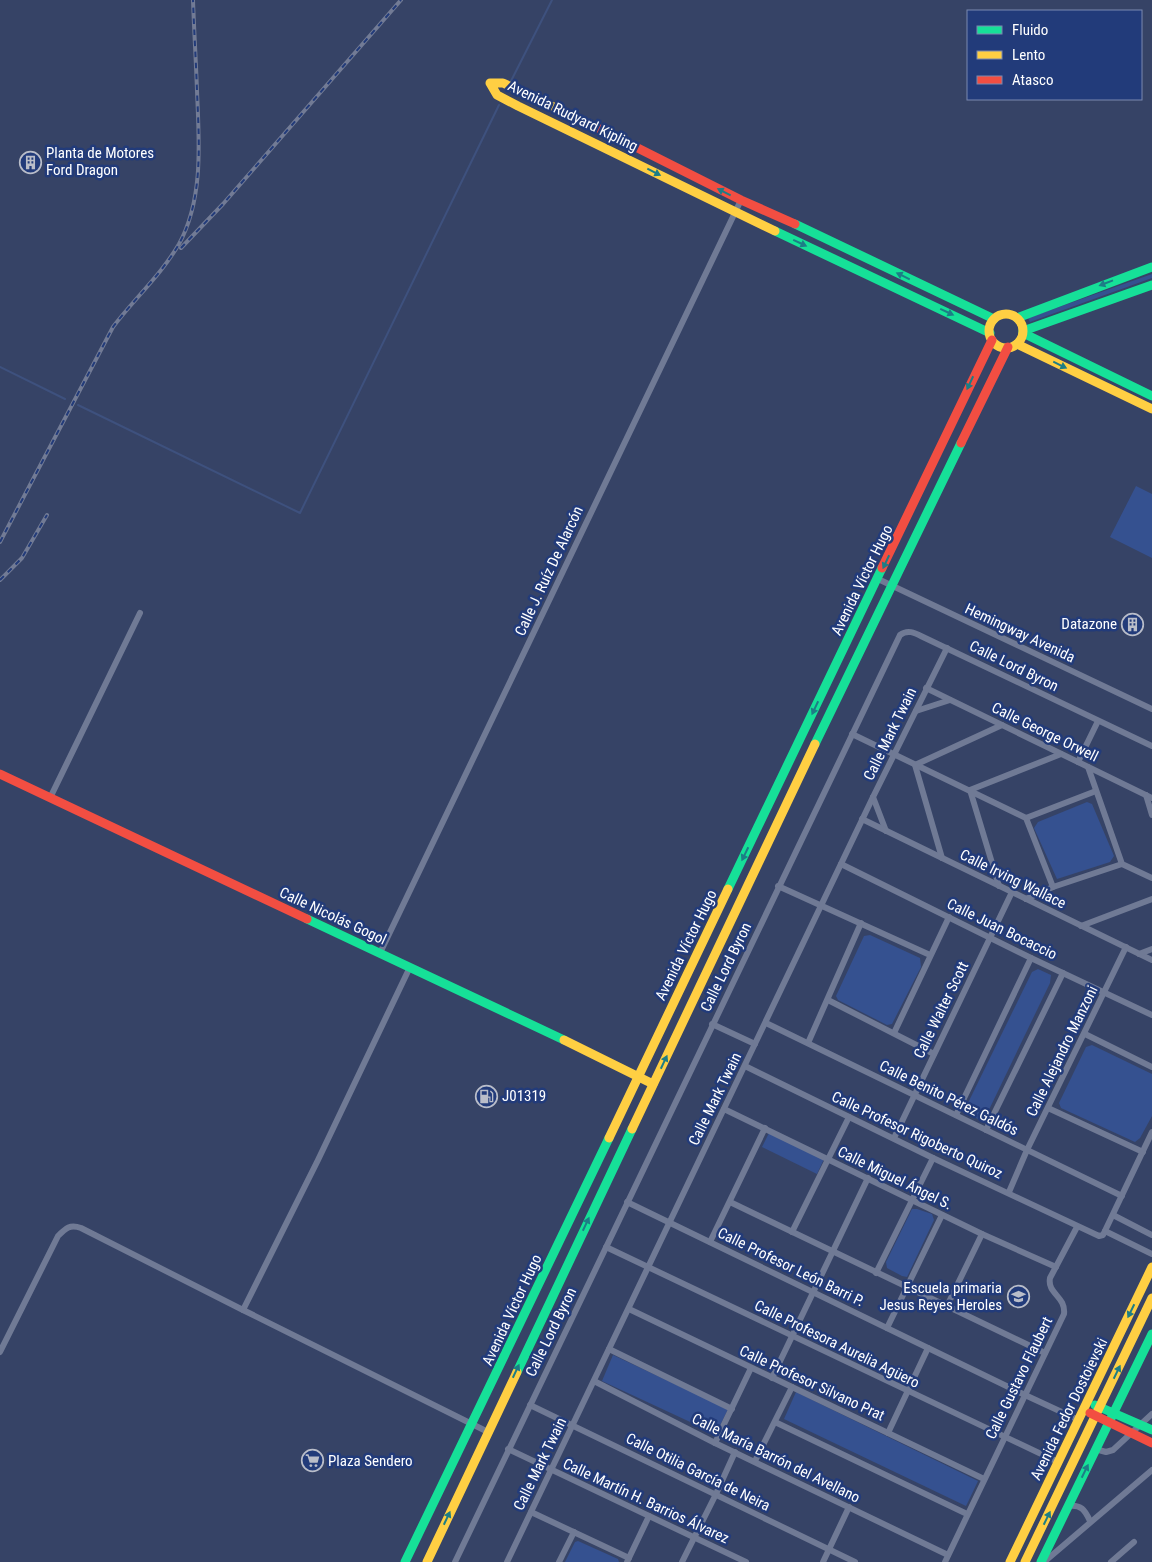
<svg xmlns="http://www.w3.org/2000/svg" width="1152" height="1562" font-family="'Roboto Condensed',sans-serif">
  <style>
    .park { fill: #355190 }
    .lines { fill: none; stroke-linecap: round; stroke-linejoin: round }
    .stream { stroke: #3e517e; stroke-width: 2 }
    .street { stroke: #707a95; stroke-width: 6 }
    .fast { stroke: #16e098; stroke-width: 9 }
    .slow { stroke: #ffcf43; stroke-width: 9 }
    .jam { stroke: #f24e42; stroke-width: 9 }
    .rail-casing { stroke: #727b95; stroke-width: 4 }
    .rail { stroke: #223b7a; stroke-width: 2; stroke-dasharray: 5.5; stroke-linecap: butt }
    .oneway { fill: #1d7d86 }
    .labels { text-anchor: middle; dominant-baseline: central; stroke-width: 5; stroke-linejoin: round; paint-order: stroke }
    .street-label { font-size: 15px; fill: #fff; stroke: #223b7a }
    .poi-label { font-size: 15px; fill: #fff; stroke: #223b7a; text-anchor: start }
  </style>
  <rect width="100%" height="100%" fill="#364366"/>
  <!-- park -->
  <g class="park">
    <polygon points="1152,274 1152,278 1030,322 1028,318"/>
    <polygon points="1136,486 1152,494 1152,558 1110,537"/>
    <polygon points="1087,802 1092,804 1114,856 1110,862 1057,879 1034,828 1038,822"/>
    <polygon points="870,935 920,958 921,967 892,1024 887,1025 838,1000 836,996 864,936"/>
    <polygon points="1038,969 1051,975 1050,983 985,1118 979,1120 969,1113 966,1107 1032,972"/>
    <polygon points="1092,1045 1152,1074 1152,1116 1140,1138 1135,1142 1061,1108 1059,1103 1086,1047"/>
    <polygon points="769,1133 824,1159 817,1174 762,1147"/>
    <polygon points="912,1209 917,1209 932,1214 934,1220 907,1277 902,1276 887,1268 886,1262"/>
    <polygon points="613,1355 728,1409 716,1434 602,1381"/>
    <polygon points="796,1392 978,1481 968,1502 966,1506 784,1419"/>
    <polygon points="578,1541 618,1559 619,1562 565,1562 575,1542"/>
  </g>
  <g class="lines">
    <!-- stream -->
    <g class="stream">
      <polyline points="511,81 552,0"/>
      <polyline points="0,367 65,399"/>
      <polyline points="78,405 300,513 499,105"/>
    </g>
    <!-- street -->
    <g class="street">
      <polyline points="878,579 1152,709"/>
      <polyline points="926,688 1152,798"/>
      <polyline points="916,711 950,700"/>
      <polyline points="852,734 1026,818 1053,887"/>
      <polyline points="1078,762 1098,721"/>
      <polyline points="1088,767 1122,864 1152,878"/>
      <polyline points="1146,795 1152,815"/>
      <polyline points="873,797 886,831"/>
      <polyline points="50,798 140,613"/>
      <polyline points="1026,818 1096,791"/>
      <polyline points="862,819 1152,960"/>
      <polyline points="942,858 915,765 1002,725"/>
      <polyline points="841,864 1031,958 1152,1015"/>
      <polyline points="778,886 930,955"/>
      <polyline points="999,886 970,790 1061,754"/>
      <polyline points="1026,899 1053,887 1122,864"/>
      <polyline points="1081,926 1152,899"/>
      <polyline points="380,953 741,200"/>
      <polyline points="1139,954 1152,949"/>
      <polyline points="410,967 318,1160 243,1310 488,1432"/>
      <polyline points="828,1000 934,1054"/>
      <polyline points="766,1023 1122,1196"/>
      <polyline points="712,1024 755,1044"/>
      <polyline points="894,1033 949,917"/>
      <polyline points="1085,1034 1152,1067"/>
      <polyline points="808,1043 861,923"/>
      <polyline points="745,1066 933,1158 1099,1236 1103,1235 1152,1132"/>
      <polyline points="1048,1108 1143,1152"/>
      <polyline points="724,1109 982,1234 1056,1267"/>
      <polyline points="956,1115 1031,958"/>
      <polyline points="986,1130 1063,973"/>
      <polyline points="894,1138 1012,892"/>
      <polyline points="1009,1192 1027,1150 1126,947"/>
      <polyline points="627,1202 1025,1395 1079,1420"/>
      <polyline points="730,1202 1045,1353"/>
      <polyline points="1113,1215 1152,1235"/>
      <polyline points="1105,1231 1152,1254"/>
      <polyline points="792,1232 849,1117"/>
      <polyline points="710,1242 765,1128"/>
      <polyline points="606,1247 1058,1462"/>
      <polyline points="876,1273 933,1158"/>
      <polyline points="947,1306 982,1234"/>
      <polyline points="629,1309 984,1479"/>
      <polyline points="887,1328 942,1215"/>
      <polyline points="609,1349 732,1409"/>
      <path d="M0,1352L58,1236C66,1228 70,1224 81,1228L243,1310"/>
      <polyline points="772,1378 868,1178"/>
      <polyline points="594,1381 715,1443 948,1555"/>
      <polyline points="530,1405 855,1562"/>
      <polyline points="775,1422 967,1514"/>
      <polyline points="888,1433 928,1348"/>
      <polyline points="715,1443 751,1368"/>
      <polyline points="508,1449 746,1562"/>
      <polyline points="1095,1449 1106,1452 1113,1450 1152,1414"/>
      <polyline points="755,1461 792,1387"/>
      <path d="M1068,1506C1081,1504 1085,1510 1090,1521"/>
      <polyline points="531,1512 629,1558"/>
      <path d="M455,1562L900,635C908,629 915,633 923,637L1152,746"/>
      <polyline points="507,1562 873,797 947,648"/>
      <polyline points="559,1562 574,1532"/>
      <polyline points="627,1562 649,1516"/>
      <polyline points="682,1562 716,1494 735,1452"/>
      <polyline points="823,1562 849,1507"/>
      <path d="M945,1562L1064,1314C1066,1296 1047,1294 1050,1278L1077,1227"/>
      <polyline points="1044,1562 1152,1470"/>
      <polyline points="1111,1562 1134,1542"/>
    </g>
    <!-- fast -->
    <g class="fast">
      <polyline points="795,224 994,319"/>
      <polyline points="775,231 990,333"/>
      <polyline points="1017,318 1152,267"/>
      <polyline points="1023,331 1152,285"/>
      <polyline points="1023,333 1152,396"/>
      <polyline points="815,744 961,443"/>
      <polyline points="728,889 882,568"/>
      <polyline points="307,919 564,1040"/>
      <polyline points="517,1372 632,1129"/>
      <polyline points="1095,1405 1152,1430"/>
      <polyline points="405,1562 609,1138"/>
      <polyline points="1041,1562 1152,1334"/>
    </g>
    <!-- slow -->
    <g class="slow">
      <polyline points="592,125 503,83 490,83 497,95 518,106 775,231"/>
      <circle cx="1006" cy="331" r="17"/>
      <polyline points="1017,344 1152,409"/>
      <polyline points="564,1040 653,1084"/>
      <polyline points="632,1129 815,744"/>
      <polyline points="609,1138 728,889"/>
      <polyline points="427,1562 517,1372"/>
      <polyline points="1010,1562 1152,1267"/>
      <polyline points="1025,1562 1152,1298"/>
    </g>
    <!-- jam -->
    <g class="jam">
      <polyline points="592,125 741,200 795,224"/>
      <polyline points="961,443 1008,347"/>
      <polyline points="882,568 992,340"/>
      <polyline points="0,774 307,919"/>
      <polyline points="1090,1413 1152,1443"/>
    </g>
    <defs>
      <g id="rail">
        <polyline points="181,248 223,204 401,0"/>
        <path d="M0,542L113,327C134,299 161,275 179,244C204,198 199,141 197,91C196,61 194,30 193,0"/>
        <polyline points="0,580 22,558 47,515"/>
      </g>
    </defs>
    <!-- rail casing -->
    <use href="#rail" class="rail-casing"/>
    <!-- rail -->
    <use href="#rail" class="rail"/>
  </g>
  <!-- one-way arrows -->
  <defs><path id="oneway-solid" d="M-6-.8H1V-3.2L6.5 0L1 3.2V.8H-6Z" transform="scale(1.25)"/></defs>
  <g class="oneway">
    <use href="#oneway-solid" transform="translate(654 172) rotate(27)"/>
    <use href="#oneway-solid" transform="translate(724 192) rotate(-153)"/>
    <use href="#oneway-solid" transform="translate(800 243) rotate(25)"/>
    <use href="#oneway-solid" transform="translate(903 276) rotate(-154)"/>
    <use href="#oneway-solid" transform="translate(1106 283) rotate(159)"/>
    <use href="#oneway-solid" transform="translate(947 312) rotate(25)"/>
    <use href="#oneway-solid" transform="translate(1060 365) rotate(26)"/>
    <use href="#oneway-solid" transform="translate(970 383) rotate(115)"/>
    <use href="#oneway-solid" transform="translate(886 562) rotate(115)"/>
    <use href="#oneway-solid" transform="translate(815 708) rotate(115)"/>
    <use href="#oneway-solid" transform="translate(745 854) rotate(116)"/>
    <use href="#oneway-solid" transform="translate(664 1062) rotate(-65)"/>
    <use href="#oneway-solid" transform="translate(586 1224) rotate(-65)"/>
    <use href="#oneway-solid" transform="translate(1131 1311) rotate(116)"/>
    <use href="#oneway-solid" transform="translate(516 1371) rotate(-65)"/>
    <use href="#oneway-solid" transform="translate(1117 1372) rotate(-64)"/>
    <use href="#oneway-solid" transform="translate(1085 1471) rotate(-64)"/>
    <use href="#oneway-solid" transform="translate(447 1518) rotate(-65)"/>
    <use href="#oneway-solid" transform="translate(1047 1518) rotate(-64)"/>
  </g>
  <!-- icons -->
  <defs>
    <symbol id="building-ring" viewBox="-11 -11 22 22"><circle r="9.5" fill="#223b7a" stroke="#b9bdc9" stroke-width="1.5"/><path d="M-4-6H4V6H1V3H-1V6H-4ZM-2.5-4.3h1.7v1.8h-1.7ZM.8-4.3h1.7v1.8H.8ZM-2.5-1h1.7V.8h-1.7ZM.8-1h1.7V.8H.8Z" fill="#b9bdc9"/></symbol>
    <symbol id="fuel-ring" viewBox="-11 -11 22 22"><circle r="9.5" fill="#223b7a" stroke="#b9bdc9" stroke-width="1.5"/><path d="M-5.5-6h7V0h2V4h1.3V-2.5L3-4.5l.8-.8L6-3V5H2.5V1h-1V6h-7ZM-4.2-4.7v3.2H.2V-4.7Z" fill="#b9bdc9"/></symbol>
    <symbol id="school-ring" viewBox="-11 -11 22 22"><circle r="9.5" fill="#223b7a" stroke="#b9bdc9" stroke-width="1.5"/><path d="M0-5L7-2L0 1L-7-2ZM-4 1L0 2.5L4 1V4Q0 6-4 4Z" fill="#b9bdc9"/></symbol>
    <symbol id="supermarket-ring" viewBox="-11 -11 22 22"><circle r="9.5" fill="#223b7a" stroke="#b9bdc9" stroke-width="1.5"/><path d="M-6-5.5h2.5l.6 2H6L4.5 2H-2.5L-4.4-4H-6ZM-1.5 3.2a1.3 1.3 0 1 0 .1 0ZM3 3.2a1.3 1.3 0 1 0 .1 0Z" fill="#b9bdc9"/></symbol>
  </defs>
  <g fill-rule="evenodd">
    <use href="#building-ring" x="18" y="150" width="25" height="25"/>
    <use href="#building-ring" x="1120" y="612" width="25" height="25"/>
    <use href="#fuel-ring" x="474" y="1084" width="25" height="25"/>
    <use href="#school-ring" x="1006" y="1284" width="25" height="25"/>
    <use href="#supermarket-ring" x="300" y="1448" width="25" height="25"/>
  </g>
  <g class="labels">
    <!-- street labels -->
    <g class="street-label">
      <text transform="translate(573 116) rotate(26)">Avenida Rudyard Kipling</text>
      <text transform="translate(549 571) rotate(-65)">Calle J. Ruíz De Alarcón</text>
      <text transform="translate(862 580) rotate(-64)">Avenida Víctor Hugo</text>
      <text transform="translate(1020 633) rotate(25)">Hemingway Avenida</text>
      <text transform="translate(1014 666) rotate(26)">Calle Lord Byron</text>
      <text transform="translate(1045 732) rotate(26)">Calle George Orwell</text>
      <text transform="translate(890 734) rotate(-64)">Calle Mark Twain</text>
      <text transform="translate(1013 879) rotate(26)">Calle Irving Wallace</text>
      <text transform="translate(333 916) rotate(25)">Calle Nicolás Gogol</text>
      <text transform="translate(1002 929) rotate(26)">Calle Juan Bocaccio</text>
      <text transform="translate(686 945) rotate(-64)">Avenida Víctor Hugo</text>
      <text transform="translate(726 967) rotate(-64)">Calle Lord Byron</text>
      <text transform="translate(941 1010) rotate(-64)">Calle Walter Scott</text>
      <text transform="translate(1062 1051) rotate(-64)">Calle Alejandro Manzoni</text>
      <text transform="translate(949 1098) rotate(26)">Calle Benito Pérez Galdós</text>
      <text transform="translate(715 1099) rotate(-64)">Calle Mark Twain</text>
      <text transform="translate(917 1135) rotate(25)">Calle Profesor Rigoberto Quiroz</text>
      <text transform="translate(895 1178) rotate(26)">Calle Miguel Ángel S.</text>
      <text transform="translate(791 1267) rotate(26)">Calle Profesor León Barri P.</text>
      <text transform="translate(512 1310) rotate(-65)">Avenida Víctor Hugo</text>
      <text transform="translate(551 1332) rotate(-64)">Calle Lord Byron</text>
      <text transform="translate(837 1344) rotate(26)">Calle Profesora Aurelia Agüero</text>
      <text transform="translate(1019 1378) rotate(-64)">Calle Gustavo Flaubert</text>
      <text transform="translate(812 1383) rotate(25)">Calle Profesor Silvano Prat</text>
      <text transform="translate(1069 1409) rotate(-64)">Avenida Fedor Dostoievski</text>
      <text transform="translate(776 1458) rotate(26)">Calle María Barrón del Avellano</text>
      <text transform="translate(540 1464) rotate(-64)">Calle Mark Twain</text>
      <text transform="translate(698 1472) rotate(26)">Calle Otilia García de Neira</text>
      <text transform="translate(646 1501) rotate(25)">Calle Martín H. Barrios Álvarez</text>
    </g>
    <!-- poi labels -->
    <g class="poi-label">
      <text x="46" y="153">Planta de Motores<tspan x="46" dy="17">Ford Dragon</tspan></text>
      <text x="1117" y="624" text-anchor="end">Datazone</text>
      <text x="502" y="1096">J01319</text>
      <text x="1002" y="1288" text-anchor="end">Escuela primaria<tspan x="1002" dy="17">Jesus Reyes Heroles</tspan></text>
      <text x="328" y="1461">Plaza Sendero</text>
    </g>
  </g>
  <!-- legend -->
  <rect x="967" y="10" width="175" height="90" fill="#223b7a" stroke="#7a89af"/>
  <rect x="977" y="26" width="25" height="8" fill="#16e098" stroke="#7a89af"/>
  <text x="1012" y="35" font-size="15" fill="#ffffff">Fluido</text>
  <rect x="977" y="51" width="25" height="8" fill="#ffcf43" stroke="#7a89af"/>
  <text x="1012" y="60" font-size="15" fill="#ffffff">Lento</text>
  <rect x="977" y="76" width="25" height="8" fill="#f24e42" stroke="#7a89af"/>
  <text x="1012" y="85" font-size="15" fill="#ffffff">Atasco</text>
</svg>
